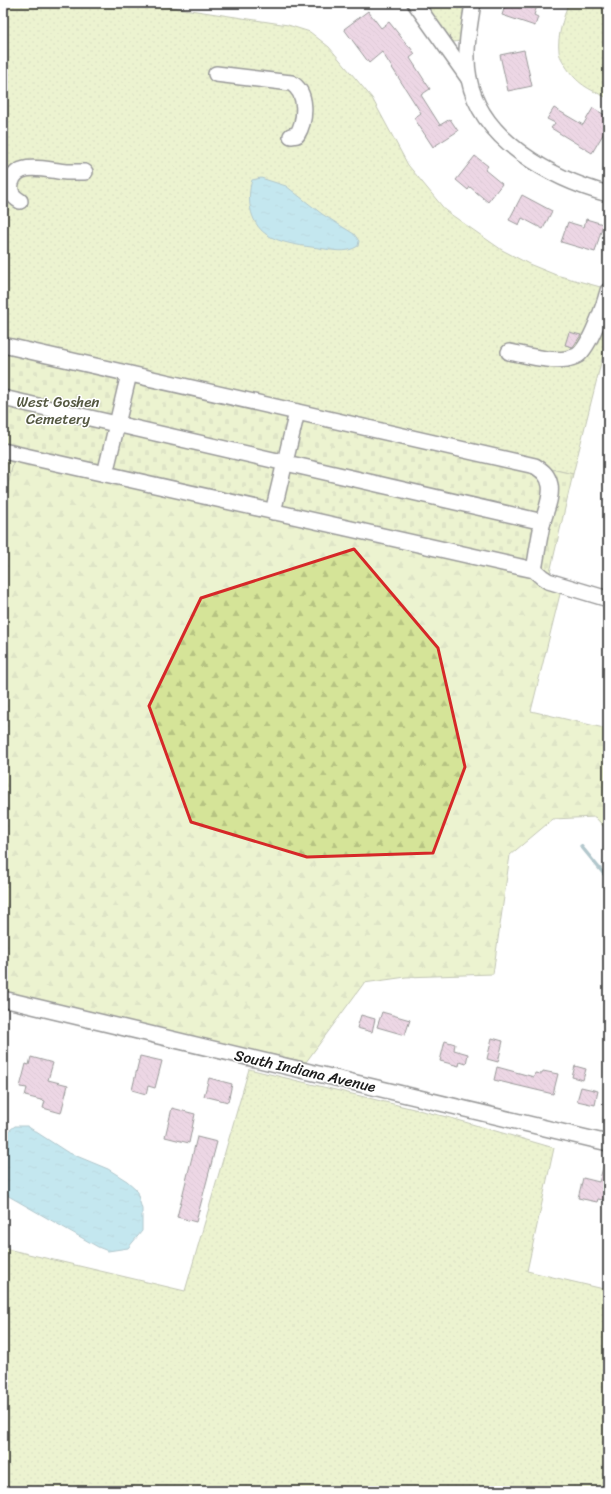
<svg xmlns="http://www.w3.org/2000/svg" width="611" height="1494" font-family="Sriracha,sans-serif">
  <style>
    .grass { fill: url(#grass-dots); stroke: #78805a }
    .forest { fill: url(#forest-firs); stroke: #78805a }
    .cemetery { fill: url(#cemetery-stones); stroke: #78805a }
    .water { fill: url(#water-ripples); stroke: #56848f }
    .lines { fill: none; stroke-linecap: round; stroke-linejoin: round }
    .stream { stroke: #56848f; stroke-width: 3.5 }
    .building { fill: url(#building-back-hatch); stroke: #1c1c1c }
    .minor-casing { stroke: #1c1c1c; stroke-width: 18 }
    .minor { stroke: #fff; stroke-width: 15 }
    .marked { fill: none; stroke: #d62828; stroke-width: 3; stroke-linejoin: round }
    .labels { text-anchor: middle; dominant-baseline: central; stroke-width: 3; stroke-linejoin: round; paint-order: stroke }
    .park-label { font-size: 15px; fill: #545841; stroke: #fff }
    .street-label { font-size: 15px; fill: #1c1c1c; stroke: #fff }
  </style>
  <defs>
    <pattern id="grass-dots" width="8" height="8" patternUnits="userSpaceOnUse"><rect width="8" height="8" fill="#d5e498"/><path d="M2 2h.1M6 6h.1" fill="none" stroke="#b6c382" stroke-width="1.8" stroke-linecap="round"/></pattern>
    <pattern id="forest-firs" width="22" height="20" patternUnits="userSpaceOnUse"><rect width="22" height="20" fill="#d5e498"/><path d="M5 1l3.5 6h-7zM16 11l3.5 6h-7z" fill="#b6c382"/></pattern>
    <pattern id="cemetery-stones" width="16" height="16" patternUnits="userSpaceOnUse"><rect width="16" height="16" fill="#d5e498"/><path d="M2 7V4a2 2 0 0 1 4 0v3zM10 15v-3a2 2 0 0 1 4 0v3z" fill="#b6c382"/></pattern>
    <pattern id="water-ripples" width="26" height="14" patternUnits="userSpaceOnUse"><rect width="26" height="14" fill="#7dcadc"/><path d="M2 4q2-2 4 0t4 0M15 11q2-2 4 0t4 0" fill="none" stroke="#6badbc"/></pattern>
    <pattern id="building-back-hatch" width="6" height="6" patternUnits="userSpaceOnUse"><rect width="6" height="6" fill="#d6a5c4"/><path d="M-1 5l2 2M0 0l6 6M5-1l2 2" fill="none" stroke="#b78da8"/></pattern>
  </defs>
  <rect width="100%" height="100%" fill="#fff"/>
  <filter id="ink" filterUnits="userSpaceOnUse"><feTurbulence type="fractalNoise" baseFrequency=".025" numOctaves="2"/><feDisplacementMap in="SourceGraphic" scale="8" xChannelSelector="R" yChannelSelector="G"/><feConvolveMatrix kernelMatrix="1 2 1 2 8 2 1 2 1" color-interpolation-filters="sRGB"/></filter>
  <g filter="url(#ink)">
    <!-- grass -->
    <g class="grass">
      <polygon points="3,3 67,3 102,5 151,4 288,25 310,32 329,47 372,98 408,165 446,211 502,250 529,264 556,275 608,289 608,335 573,474 3,345"/>
      <polygon points="424,3 464,3 460,41 454,42 451,39"/>
      <path d="M568,3H608V98C588,89 577,84 565,65C563,61 559,56 559,51C557,35 564,18 568,3Z"/>
      <polygon points="249,1069 451,1118 554,1148 527,1271 608,1290 608,1486 607,1491 3,1491 3,1248 185,1291"/>
    </g>
    <!-- forest -->
    <polygon class="forest" points="15,454 534,570 562,586 531,711 608,729 608,831 595,817 553,819 510,855 493,974 406,977 364,983 306,1062 3,996 3,506"/>
    <!-- cemetery -->
    <polygon class="cemetery" points="3,345 573,474 548,581 15,454 3,506"/>
    <!-- water -->
    <g class="water">
      <path d="M261,178L286,186L322,214L354,234L359,241L358,246C346,254 332,250 319,248C303,246 285,244 271,237C250,227 246,200 252,180Z"/>
      <polygon points="15,1126 27,1126 67,1152 108,1169 127,1181 136,1189 142,1209 142,1231 128,1248 108,1251 98,1247 5,1194 3,1191 3,1138 6,1133"/>
    </g>
    <g class="lines">
      <!-- stream -->
      <polyline class="stream" points="581,846 608,879"/>
    </g>
    <!-- building -->
    <g class="building">
      <polygon points="506,3 538,3 534,15 538,17 535,26 502,15"/>
      <polygon points="368,11 381,28 389,22 409,47 410,47 415,54 410,58 430,89 421,95 440,125 450,119 458,131 433,147 414,118 421,113 382,52 369,63 344,29"/>
      <polygon points="524,50 532,86 508,91 500,55"/>
      <polygon points="554,108 583,125 593,108 608,117 608,126 592,153 551,128 555,123 547,119"/>
      <polygon points="475,156 488,166 485,170 502,184 488,202 470,187 468,190 456,180"/>
      <polygon points="522,195 552,211 543,229 522,218 519,225 509,220"/>
      <polygon points="586,219 603,224 595,252 561,242 568,222 584,227"/>
      <polygon points="569,332 581,335 573,347 565,345"/>
      <polygon points="382,1012 410,1020 405,1035 377,1027"/>
      <polygon points="361,1015 375,1019 372,1032 357,1028"/>
      <polygon points="492,1038 503,1041 498,1062 487,1059"/>
      <polygon points="445,1041 455,1044 454,1050 468,1054 466,1064 460,1062 459,1066 440,1061"/>
      <polygon points="140,1056 162,1061 155,1088 148,1086 146,1094 132,1090"/>
      <polygon points="31,1057 53,1063 48,1080 68,1085 61,1113 43,1108 45,1101 25,1096 27,1088 20,1087 26,1064 29,1065"/>
      <polygon points="575,1066 586,1069 583,1080 572,1077"/>
      <polygon points="497,1067 534,1077 535,1073 542,1074 543,1071 558,1074 553,1094 494,1080"/>
      <polygon points="209,1078 232,1084 228,1102 204,1096"/>
      <polygon points="581,1087 598,1091 595,1105 577,1101"/>
      <polygon points="172,1108 195,1114 189,1143 165,1137"/>
      <polygon points="197,1137 217,1142 196,1222 177,1217"/>
      <polygon points="605,1161 608,1161 608,1201 598,1199 597,1202 578,1198 583,1178 599,1182"/>
    </g>
    <g class="lines">
      <defs>
        <g id="minor">
          <polyline points="415,3 469,79"/>
          <path d="M473,3C469,28 464,54 469,79C481,141 553,179 608,194"/>
          <path d="M216,74L291,83C308,92 306,120 297,135L291,136"/>
          <path d="M20,201C13,197 9,192 11,183C16,159 50,171 66,172C73,172 79,172 85,172"/>
          <path d="M3,345L535,466C543,471 548,475 550,485C552,497 546,510 543,521C539,537 537,554 534,570"/>
          <path d="M509,352C527,355 548,362 567,359C570,358 575,357 578,355C590,346 604,306 608,291"/>
          <polyline points="3,398 543,522"/>
          <polyline points="3,451 534,570 542,577 548,581 608,599"/>
          <polyline points="105,474 129,374"/>
          <polyline points="273,512 297,412"/>
          <polyline points="3,999 608,1143"/>
        </g>
      </defs>
      <!-- minor casing -->
      <use href="#minor" class="minor-casing"/>
      <!-- minor -->
      <use href="#minor" class="minor"/>
    </g>
  </g>
  <!-- marked area -->
  <path d="M0 0H611V1494H0ZM354,549L438,648L465,767L433,853L307,857L191,822L149,706L201,598Z" fill="#fff" fill-opacity=".55" fill-rule="evenodd"/>
  <path class="marked" d="M354,549L438,648L465,767L433,853L307,857L191,822L149,706L201,598Z"/>
  <g class="labels">
    <!-- park labels -->
    <g class="park-label">
      <text x="58" y="402">West Goshen<tspan x="58" dy="17">Cemetery</tspan></text>
    </g>
    <!-- street labels -->
    <g class="street-label">
      <text transform="translate(305 1071) rotate(13)">South Indiana Avenue</text>
    </g>
  </g>
  <!-- margin -->
  <rect width="611" height="1494" fill="none" stroke="#fff" stroke-width="16"/>
  <rect x="8" y="8" width="595" height="1478" fill="none" stroke="#1c1c1c" stroke-width="1.5" filter="url(#ink)"/>
</svg>
